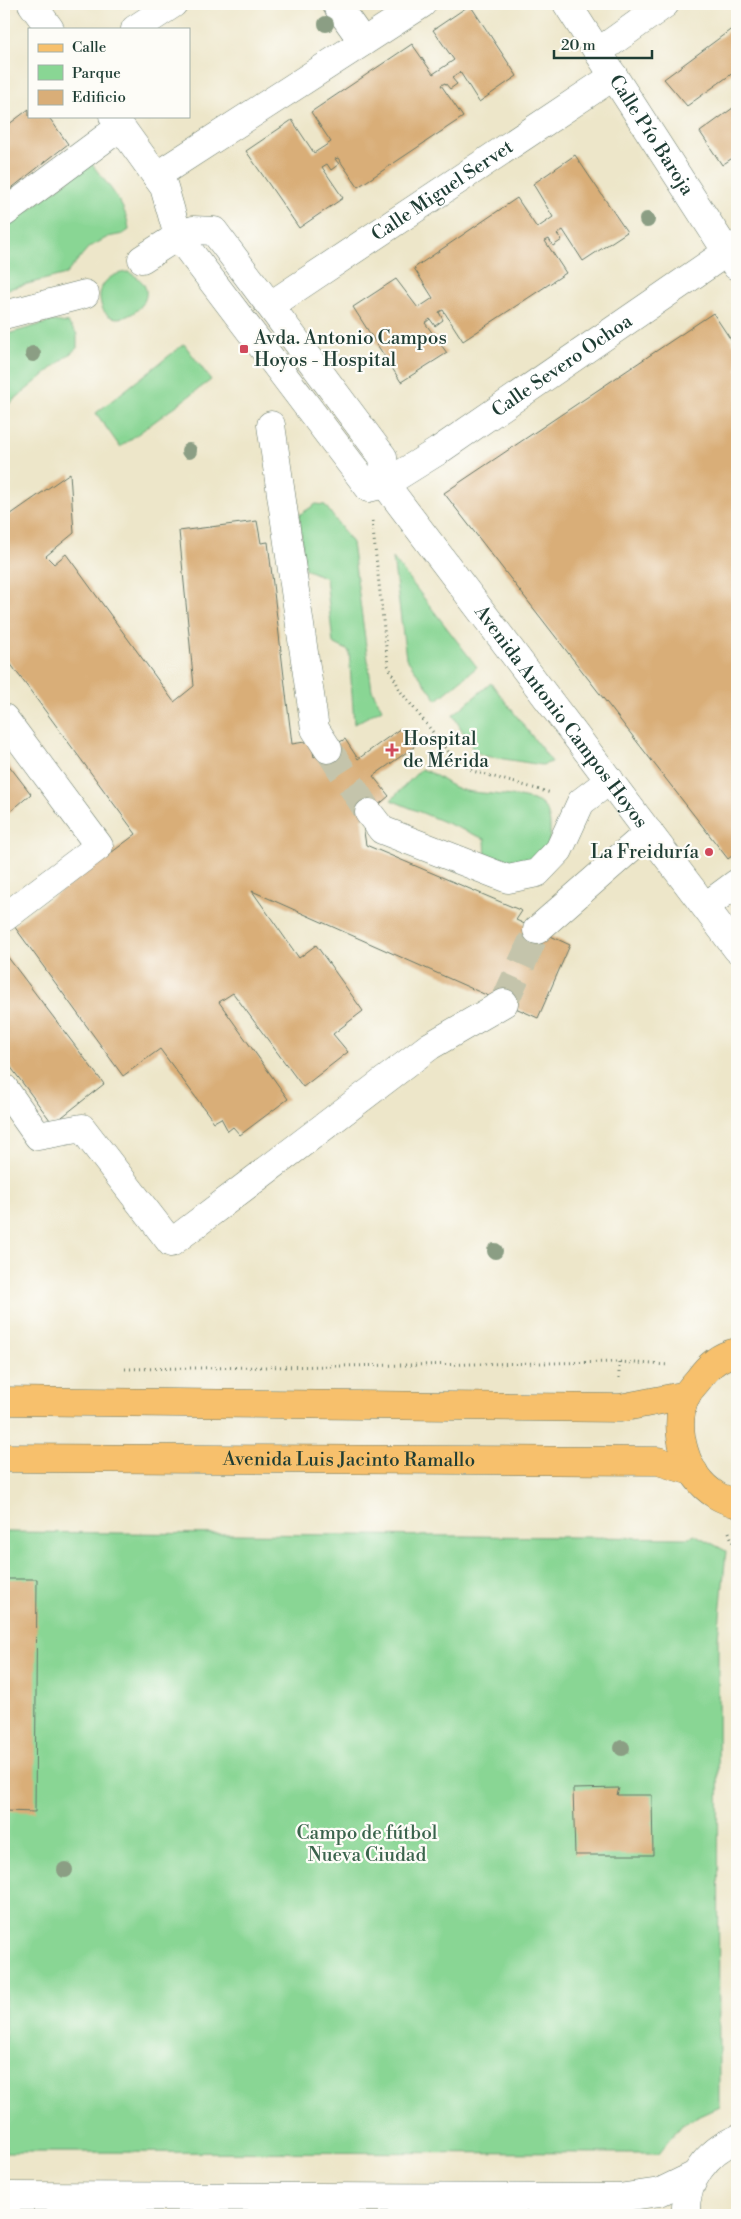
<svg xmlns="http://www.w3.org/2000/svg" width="741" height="2219" font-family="'Libre Bodoni',serif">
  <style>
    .green { fill: #89d694; stroke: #548a64 }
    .building { fill: #d9ae78 }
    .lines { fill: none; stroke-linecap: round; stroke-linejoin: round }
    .minor-tunnel { stroke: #c4c4ab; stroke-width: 28; stroke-dasharray: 28 14; stroke-linecap: butt }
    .minor-casing { stroke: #677868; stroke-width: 29 }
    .major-casing { stroke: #677868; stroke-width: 29 }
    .path { stroke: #677868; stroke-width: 3; stroke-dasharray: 1 4; stroke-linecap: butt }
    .minor { stroke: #fff; stroke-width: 28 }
    .major { stroke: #f7c06c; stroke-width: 28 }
    .tree { fill: #8b9e84 }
    .poi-dot { fill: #d1495b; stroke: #fdfcf7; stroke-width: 2 }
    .labels { text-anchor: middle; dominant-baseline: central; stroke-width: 4.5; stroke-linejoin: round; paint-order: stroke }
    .street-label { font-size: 19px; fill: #1f3d34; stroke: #fdfcf7 }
    .poi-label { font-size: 19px; fill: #1f3d34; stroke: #fdfcf7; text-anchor: start }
    .park-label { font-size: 19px; fill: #3a634c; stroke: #fdfcf7 }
  </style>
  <rect width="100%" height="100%" fill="#fdfcf7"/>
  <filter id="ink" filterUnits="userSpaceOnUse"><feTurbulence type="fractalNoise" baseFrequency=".02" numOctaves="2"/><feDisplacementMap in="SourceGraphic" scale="10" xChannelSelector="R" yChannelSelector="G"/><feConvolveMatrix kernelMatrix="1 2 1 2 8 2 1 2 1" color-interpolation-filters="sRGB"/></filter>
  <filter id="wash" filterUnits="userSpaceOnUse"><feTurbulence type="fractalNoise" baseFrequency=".0096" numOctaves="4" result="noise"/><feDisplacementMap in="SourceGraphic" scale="20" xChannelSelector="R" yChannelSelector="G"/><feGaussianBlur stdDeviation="1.12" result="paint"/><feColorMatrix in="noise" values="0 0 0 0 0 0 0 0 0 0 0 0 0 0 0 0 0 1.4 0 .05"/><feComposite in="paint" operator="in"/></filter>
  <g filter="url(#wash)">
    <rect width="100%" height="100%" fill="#ede6c9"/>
    <!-- green -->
    <g class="green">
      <path d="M91,163C106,183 127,204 129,230L123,234L108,237L88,248L66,274L4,290V229Z"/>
      <path d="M128,272C178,295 110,341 101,304C96,285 110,273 128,272Z"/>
      <polygon points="53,321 68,323 77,334 77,348 4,408 4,335"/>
      <polygon points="184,344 211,380 120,447 96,413"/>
      <polygon points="316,504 325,505 352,543 372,690 382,709 354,724 349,651 333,643 326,578 305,569 299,515"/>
      <polygon points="393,558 477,667 437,700 406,658"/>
      <polygon points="491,683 552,762 542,765 485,756 474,751 453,715"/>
      <path d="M421,769C437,773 449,788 466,791C480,794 531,795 541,804C548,810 550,818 550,828C551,852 539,856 522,869L486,861L485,839L391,800Z"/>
      <polygon points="5,1532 689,1538 694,1534 726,1551 718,1638 719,2107 682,2124 659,2153 5,2152"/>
    </g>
    <g id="blocks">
      <!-- building -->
      <g class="building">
        <polygon points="358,4 374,4 363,11"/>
        <polygon points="470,5 517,76 479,102 460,72 452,78 457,84 450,89 445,83 441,85 463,117 358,187 338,158 335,159 339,164 331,170 327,164 322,167 343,198 299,228 246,151 292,120 314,153 331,142 311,112 412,44 433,74 454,60 433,30"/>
        <polygon points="737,25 737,70 687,106 664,79"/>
        <polygon points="737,105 737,155 722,165 700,132"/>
        <polygon points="29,109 29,116 48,116 68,144 4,194 4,128"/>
        <polygon points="575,155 627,232 583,261 563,230 557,234 562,240 553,246 549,239 545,241 566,273 463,341 443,310 439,312 443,320 435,326 430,319 425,323 447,353 401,382 353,307 396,279 418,308 433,298 414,268 517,198 537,228 553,217 533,184"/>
        <polygon points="713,313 737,349 737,852 728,859 444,493"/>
        <polygon points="70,473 74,533 46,556 54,564 66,554 174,702 194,686 179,531 257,521 261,543 268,542 292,744 311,741 314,757 345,739 358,759 401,728 414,747 373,776 389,796 362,819 366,845 522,911 516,920 570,945 538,1018 252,891 299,958 316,945 363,1011 333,1034 348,1052 303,1087 233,993 219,1002 288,1099 240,1135 233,1127 228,1131 221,1118 214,1122 160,1049 123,1076 14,926 136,834 4,655 4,519"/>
        <polygon points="4,759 31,794 4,817"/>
        <polygon points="4,952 104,1084 53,1124 4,1058"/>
        <polygon points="5,1579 37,1579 35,1812 5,1811"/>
        <polygon points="619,1788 617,1795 652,1795 653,1855 575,1855 573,1789"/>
      </g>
    </g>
  </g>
  <g filter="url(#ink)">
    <use href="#blocks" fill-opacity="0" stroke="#677868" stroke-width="1"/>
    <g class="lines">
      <!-- minor-tunnel -->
      <g class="minor-tunnel">
        <polyline points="328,749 369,813"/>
        <polyline points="504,1003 537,930"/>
      </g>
      <defs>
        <g id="minor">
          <polyline points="32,4 50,29"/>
          <polyline points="336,4 363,42"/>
          <path id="s1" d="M567,4L736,266"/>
          <polyline points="135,29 173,4"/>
          <polyline points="598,52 665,4"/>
          <path id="s2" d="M113,116L164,187L178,236L369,488L385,484L438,451L737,245"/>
          <polyline points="156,176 422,4"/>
          <polyline points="4,213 120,127"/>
          <path id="s3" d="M142,259L178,236L193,230L214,231L383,457L385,484L737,949"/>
          <path id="s4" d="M271,305L614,76"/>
          <polyline points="4,315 85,294"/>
          <polyline points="271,425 315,729 328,749"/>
          <polyline points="4,718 99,846 4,918"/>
          <polyline points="369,813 382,830 508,879 537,873 559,850 581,802 610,780"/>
          <polyline points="706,906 737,883"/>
          <polyline points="537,930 649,832"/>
          <polyline points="4,1088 38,1136 82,1128 171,1243 430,1046 504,1003"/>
          <polyline points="4,2196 618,2198 660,2192 695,2175"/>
          <path d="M686,2215C684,2182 707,2151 737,2139"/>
        </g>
        <g id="major">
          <path d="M737,1352C719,1356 709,1365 698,1380C694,1385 689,1390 686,1395C672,1429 685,1476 716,1495C722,1499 730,1501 737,1504"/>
          <polyline points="4,1401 620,1408 687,1395"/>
          <path id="s5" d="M4,1458L658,1461L694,1472"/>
        </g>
      </defs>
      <!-- minor casing -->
      <use href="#minor" class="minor-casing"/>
      <!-- major casing -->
      <use href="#major" class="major-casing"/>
      <!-- path -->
      <g class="path">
        <polyline points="372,521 388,665 401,692 451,755 473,771 551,793"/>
        <polyline points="619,1362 619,1378"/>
        <polyline points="125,1369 619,1362 669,1365"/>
        <polyline points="729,1532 735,1549 737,1588"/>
      </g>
      <!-- minor -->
      <use href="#minor" class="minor"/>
      <!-- major -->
      <use href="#major" class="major"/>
    </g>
    <!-- trees -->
    <g class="tree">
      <circle cx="326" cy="24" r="8"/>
      <circle cx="647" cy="220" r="8"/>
      <circle cx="33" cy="354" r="8"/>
      <circle cx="189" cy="451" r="8"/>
      <circle cx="495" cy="1251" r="8"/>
      <circle cx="622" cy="1748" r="8"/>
      <circle cx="65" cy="1870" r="8"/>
    </g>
  </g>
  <!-- markers -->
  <g class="poi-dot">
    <rect x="239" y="344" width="10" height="10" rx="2.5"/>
    <path d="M389.5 742.5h5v5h5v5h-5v5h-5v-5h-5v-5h5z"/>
    <circle cx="709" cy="852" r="5"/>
  </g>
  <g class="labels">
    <!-- street labels -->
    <g class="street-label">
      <text stroke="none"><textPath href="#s1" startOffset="156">Calle Pío Baroja</textPath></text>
      <text stroke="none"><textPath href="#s4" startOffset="206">Calle Miguel Servet</textPath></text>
      <text stroke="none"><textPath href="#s2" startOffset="684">Calle Severo Ochoa</textPath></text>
      <text stroke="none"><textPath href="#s3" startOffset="681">Avenida Antonio Campos Hoyos</textPath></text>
      <text stroke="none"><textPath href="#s5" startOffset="345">Avenida Luis Jacinto Ramallo</textPath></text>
    </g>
    <!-- poi labels -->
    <g class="poi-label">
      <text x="254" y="338">Avda. Antonio Campos<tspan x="254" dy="22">Hoyos - Hospital</tspan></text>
      <text x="403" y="739">Hospital<tspan x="403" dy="22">de Mérida</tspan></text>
      <text x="699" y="852" text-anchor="end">La Freiduría</text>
    </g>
    <!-- park labels -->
    <g class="park-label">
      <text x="367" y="1833">Campo de fútbol<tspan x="367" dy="22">Nueva Ciudad</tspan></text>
    </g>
  </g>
  <!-- margin -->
  <rect width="741" height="2219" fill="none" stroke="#fdfcf7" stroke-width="20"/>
  <!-- legend -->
  <rect x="28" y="28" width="162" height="90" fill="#fdfcf7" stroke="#a4b0a9"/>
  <rect x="38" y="44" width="25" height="8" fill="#f7c06c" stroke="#a4b0a9"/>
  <text x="72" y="52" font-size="15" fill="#1f3d34">Calle</text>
  <rect x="38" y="65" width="25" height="15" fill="#89d694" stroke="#a4b0a9"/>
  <text x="72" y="78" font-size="15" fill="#1f3d34">Parque</text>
  <rect x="38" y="90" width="25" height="15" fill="#d9ae78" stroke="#a4b0a9"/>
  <text x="72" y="102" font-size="15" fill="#1f3d34">Edificio</text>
  <!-- scale -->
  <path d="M554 50v8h98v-8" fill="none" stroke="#1f3d34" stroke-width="2.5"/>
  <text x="561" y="50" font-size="15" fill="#1f3d34" stroke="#fdfcf7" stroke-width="4" paint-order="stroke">20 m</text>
</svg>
